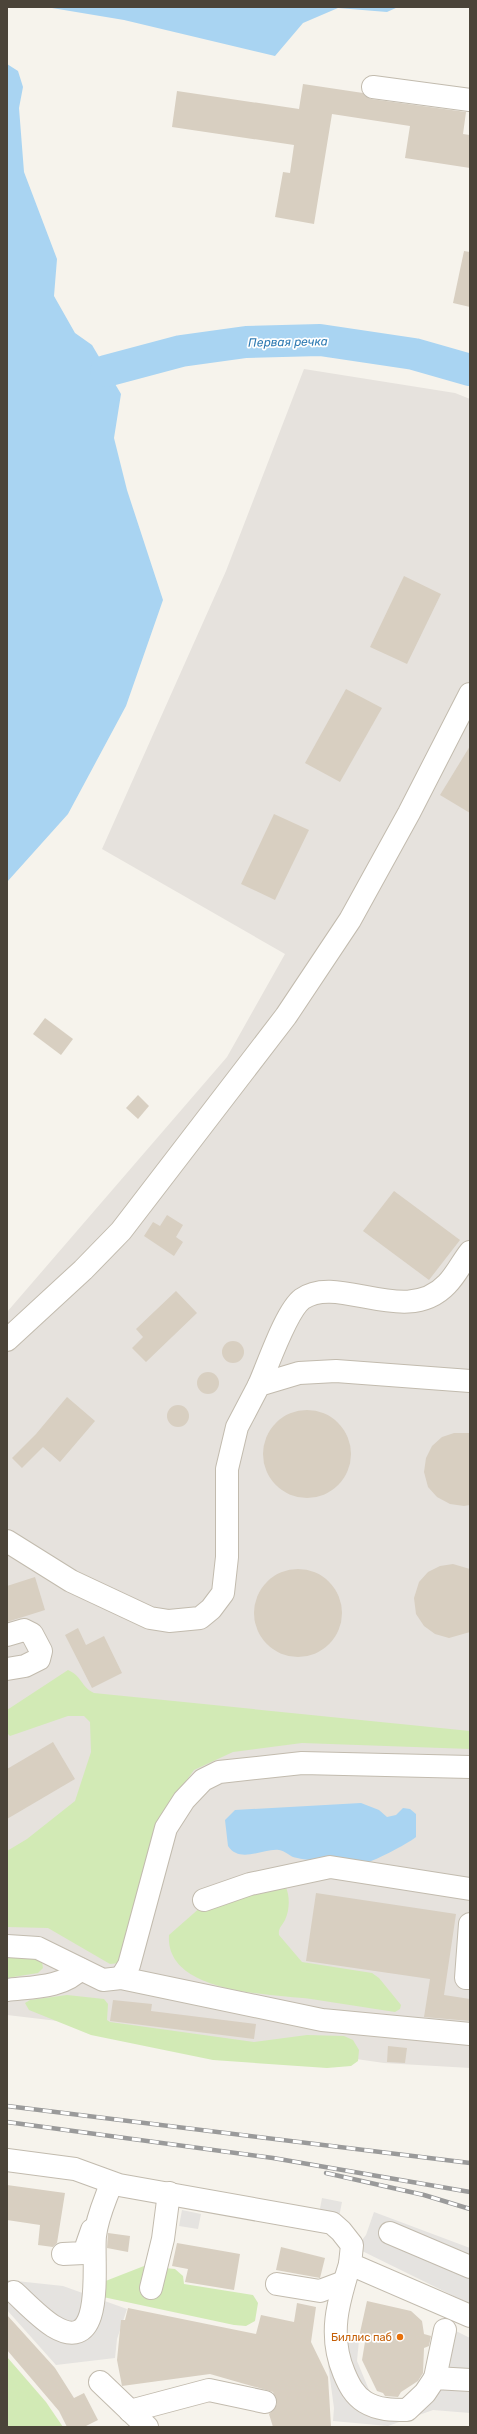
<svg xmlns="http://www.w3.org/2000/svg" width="477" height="2434" font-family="Rubik,sans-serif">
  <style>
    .industrial { fill: #e6e2dd }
    .green { fill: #d2eab5 }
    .parking { fill: #e5e3e0 }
    .water { fill: #a9d4f2 }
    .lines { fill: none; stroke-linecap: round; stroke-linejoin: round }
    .river { stroke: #a9d4f2; stroke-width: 32 }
    .building { fill: #d8cfc1 }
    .minor-casing { stroke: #c2bbae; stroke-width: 24 }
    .minor { stroke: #fff; stroke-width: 22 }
    .rail-casing { stroke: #9a9a9a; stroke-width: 4.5 }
    .rail { stroke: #fff; stroke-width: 3; stroke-dasharray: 9; stroke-linecap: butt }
    .food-dot { fill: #e8710a; stroke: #fff; stroke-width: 1.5 }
    .labels { text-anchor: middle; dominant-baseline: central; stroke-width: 3.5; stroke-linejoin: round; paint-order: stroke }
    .food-label { font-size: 11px; fill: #c56008; stroke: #fff; text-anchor: end }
    .water-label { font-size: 12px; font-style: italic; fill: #2e7ab2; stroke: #fff }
  </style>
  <rect width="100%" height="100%" fill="#f6f3ec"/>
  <!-- industrial -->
  <polygon class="industrial" points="304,369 455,393 470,399 470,2068 384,2063 253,2044 7,2015 7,1312 227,1057 285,954 102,849 226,571"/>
  <!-- green -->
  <g class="green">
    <path d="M68,1670C82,1676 81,1687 94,1693L470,1731V1749L302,1743L233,1752L194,1770L162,1815L120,1963L110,1964L48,1928L7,1927V1851L27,1839L75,1801L91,1752L90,1722L84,1716H68L10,1736L7,1733V1710Z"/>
    <path d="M285,1885C290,1895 290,1909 285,1920C282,1926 278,1928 279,1935L302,1962L372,1973L379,1978L401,2005L400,2009L395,2012C367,2008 339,2003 311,1999C272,1994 165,1994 169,1935L202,1906Z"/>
    <polygon points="23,1952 42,1962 43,1968 38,1973 7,1978 7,1953"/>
    <polygon points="67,1995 104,1999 108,2004 107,2020 110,2022 254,2042 307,2035 344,2036 353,2040 359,2050 358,2061 351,2066 327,2068 213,2060 91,2035 29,2010 25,2003 30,2000"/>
    <polygon points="144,2266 175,2269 183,2276 184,2284 253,2295 258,2303 255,2321 246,2326 234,2325 103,2297 103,2282"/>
    <polygon points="7,2357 46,2402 63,2427 7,2427"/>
  </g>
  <!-- parking -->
  <g class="parking">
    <polygon points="322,2198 342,2202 339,2217 319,2214"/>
    <polygon points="182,2210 201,2214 198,2229 179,2226"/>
    <polygon points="374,2212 470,2248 470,2304 356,2248 366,2235"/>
    <polygon points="7,2280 63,2286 127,2309 117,2339 115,2358 56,2365 7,2310"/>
    <polygon points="450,2328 470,2338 470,2413 433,2410 388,2426 333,2421 334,2408 325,2342 359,2340 357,2361 369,2390 383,2404 402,2402 432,2391"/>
  </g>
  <!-- water -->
  <g class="water">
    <polygon points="46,7 398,7 387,12 338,8 303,23 275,56 124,20"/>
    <polygon points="7,64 18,71 23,87 19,108 24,172 57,259 54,296 75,333 92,345 121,394 114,438 127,490 163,600 126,706 68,814 7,882"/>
    <path d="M361,1803L379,1810L387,1817L396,1815L403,1808L410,1809L416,1814V1837C407,1844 372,1863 361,1864C351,1866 303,1860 293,1857C289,1855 285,1851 279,1850C263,1848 240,1864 228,1846L225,1820L235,1810Z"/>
  </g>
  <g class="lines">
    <!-- river -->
    <polyline class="river" points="106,371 181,351 246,342 320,340 414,354 470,370"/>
  </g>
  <!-- building -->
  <g class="building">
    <polygon points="303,84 363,93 371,99 466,112 463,134 470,135 470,168 405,158 410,126 332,114 314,224 275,217 283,172 290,173 294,145 172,127 177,91 299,109"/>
    <polygon points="464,251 470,252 470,307 453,303"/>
    <polygon points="404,576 441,594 407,664 370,647"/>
    <polygon points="346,689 382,708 340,782 305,763"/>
    <polygon points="470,746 470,813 440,795"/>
    <polygon points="274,814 309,830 275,900 241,884"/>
    <polygon points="45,1018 73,1039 61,1055 33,1034"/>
    <polygon points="138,1095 149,1106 138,1119 126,1108"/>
    <polygon points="394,1191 460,1240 429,1280 363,1231"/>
    <polygon points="167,1215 183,1225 176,1237 183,1242 174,1256 144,1236 153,1222 160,1226"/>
    <polygon points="176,1291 197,1313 146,1362 132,1348 143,1337 136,1329"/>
    <circle cx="233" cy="1352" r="11"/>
    <circle cx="208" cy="1383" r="11"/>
    <polygon points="67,1397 95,1421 60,1462 43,1447 22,1468 12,1458 36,1434"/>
    <circle cx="178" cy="1416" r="11"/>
    <circle cx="307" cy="1454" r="44"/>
    <polygon points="454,1433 470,1433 470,1505 464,1506 450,1504 437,1497 428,1487 424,1472 426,1458 432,1446 442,1437"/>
    <polygon points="453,1564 470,1569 470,1632 449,1638 435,1634 424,1626 416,1614 414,1598 419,1582 428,1572 440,1566"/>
    <circle cx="298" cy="1613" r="44"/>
    <polygon points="35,1577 45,1610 7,1622 7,1586"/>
    <polygon points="78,1628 86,1645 104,1636 122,1673 92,1688 65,1635"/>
    <polygon points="53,1742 75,1779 7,1819 7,1769"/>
    <polygon points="316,1893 456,1914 444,1995 470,1999 470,2021 424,2017 430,1979 306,1961"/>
    <polygon points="113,2000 152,2004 151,2011 256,2024 254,2039 110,2021"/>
    <polygon points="388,2046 407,2048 405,2063 387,2062"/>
    <polygon points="7,2185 65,2193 57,2243 53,2247 38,2245 40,2225 7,2220"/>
    <polygon points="108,2233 130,2236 128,2252 107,2248"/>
    <polygon points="177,2243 240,2254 234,2290 185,2282 188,2269 172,2266"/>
    <polygon points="281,2247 325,2258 320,2278 276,2270"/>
    <polygon points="367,2301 411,2311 422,2321 424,2334 431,2336 429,2346 424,2348 423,2373 418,2381 401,2392 398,2397 385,2396 383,2393 377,2391 362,2360 365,2342 359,2337"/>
    <polygon points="297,2303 316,2307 311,2342 328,2377 331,2426 273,2427 269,2414 277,2404 273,2392 210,2374 122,2386 117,2360 121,2320 125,2320 128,2308 256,2334 261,2315 294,2322"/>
    <polygon points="7,2315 55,2368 74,2398 84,2393 98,2420 84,2427 67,2427 59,2411 7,2350"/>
  </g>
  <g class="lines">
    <defs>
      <g id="minor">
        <polyline points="373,87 470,100"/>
        <polyline points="7,1340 83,1270 121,1231 286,1016 350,920 409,813 470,694"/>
        <path d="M259,1385C268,1365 286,1311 302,1299C338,1273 406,1328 447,1284C456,1275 462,1262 470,1252"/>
        <polyline points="7,1541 71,1581 150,1618 169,1621 200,1618 211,1609 223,1593 227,1557 227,1469 237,1427 259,1385 299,1373 336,1371 470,1381"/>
        <polyline points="7,1635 24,1630 32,1634 41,1651 39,1659 25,1666 7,1669"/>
        <polyline points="204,1900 250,1884 330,1867 470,1889"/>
        <polyline points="470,1924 466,1978 470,1978"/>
        <polyline points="7,1946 38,1948 103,1980 121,1978 322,2020 470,2034"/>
        <polyline points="121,1978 129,1965 166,1828 184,1800 203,1780 219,1772 302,1763 470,1767"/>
        <path d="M7,1990C30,1987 64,1988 80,1969"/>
        <polyline points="7,2160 75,2169 119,2185 332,2223 341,2231 352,2245 350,2264 470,2316"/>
        <polyline points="390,2233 470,2267"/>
        <polyline points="63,2254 84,2253 92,2230"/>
        <path d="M350,2264C338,2302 328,2335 344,2373C349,2385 354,2395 365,2402C378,2410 393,2410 407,2410L425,2393L435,2378L470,2380"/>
        <polyline points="277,2284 320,2291 344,2282"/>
        <polyline points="151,2288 163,2239 169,2193"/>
        <path d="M14,2292C26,2303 39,2317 53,2326C107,2359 92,2260 95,2236C97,2217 105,2201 111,2184"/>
        <polyline points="435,2378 445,2330"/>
        <polyline points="100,2382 147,2427"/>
        <polyline points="130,2411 209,2390 265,2402"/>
      </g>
    </defs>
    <!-- minor casing -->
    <use href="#minor" class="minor-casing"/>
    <!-- minor -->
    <use href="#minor" class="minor"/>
    <defs>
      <g id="rail">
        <polyline points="7,2106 470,2163"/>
        <polyline points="7,2122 273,2158 470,2192"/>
        <polyline points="326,2173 424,2195 470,2209"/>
      </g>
    </defs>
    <!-- rail casing -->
    <use href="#rail" class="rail-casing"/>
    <!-- rail -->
    <use href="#rail" class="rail"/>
  </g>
  <!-- markers -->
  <circle class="food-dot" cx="400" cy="2337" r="4"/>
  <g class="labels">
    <!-- food labels -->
    <g class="food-label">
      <text x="392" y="2337">Биллис паб</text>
    </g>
    <!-- water labels -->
    <g class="water-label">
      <text transform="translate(288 342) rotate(-1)">Первая речка</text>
    </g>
  </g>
  <!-- border -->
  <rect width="477" height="2434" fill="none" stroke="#4b4439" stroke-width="16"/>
</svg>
